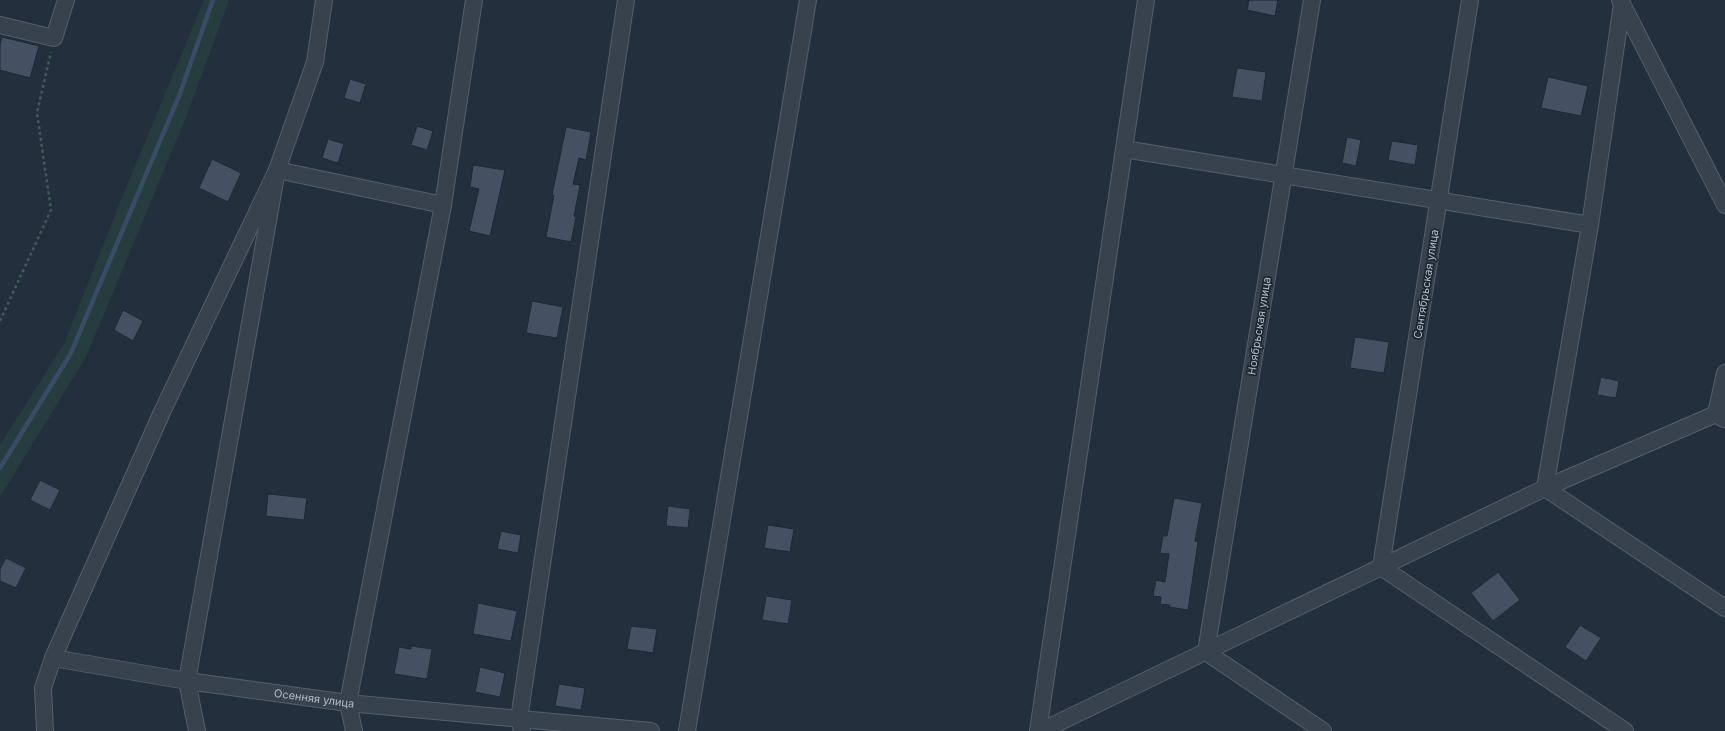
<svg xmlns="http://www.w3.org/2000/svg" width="1725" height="731" font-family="Inter,sans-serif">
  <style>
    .green { fill: #263c3f }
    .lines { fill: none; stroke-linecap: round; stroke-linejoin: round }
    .stream { stroke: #394c67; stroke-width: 4.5 }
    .building { fill: #455162; stroke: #1f2835 }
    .minor-casing { stroke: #565f6c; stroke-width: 18 }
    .path { stroke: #44595c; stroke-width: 2.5; stroke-dasharray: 3 3; stroke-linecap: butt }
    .minor { stroke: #38414e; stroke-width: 16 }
    .labels { text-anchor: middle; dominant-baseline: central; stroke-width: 3.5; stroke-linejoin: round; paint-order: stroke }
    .street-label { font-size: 11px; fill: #b4bcc9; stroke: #1d2633 }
  </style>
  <rect width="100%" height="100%" fill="#242f3e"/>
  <!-- green -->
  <polygon class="green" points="204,0 229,0 187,115 86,357 0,497 0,445 64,344 123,195"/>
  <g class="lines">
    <!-- stream -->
    <polyline class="stream" points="0,468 71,353 179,96 213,0"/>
  </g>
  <!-- building -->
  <g class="building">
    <polygon points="1249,0 1278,0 1275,16 1247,10"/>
    <polygon points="2,37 39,46 30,78 0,70 0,45"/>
    <polygon points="1237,68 1266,72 1262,101 1232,97"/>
    <polygon points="1548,77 1588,86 1581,116 1541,108"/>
    <polygon points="350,79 366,84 360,103 344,98"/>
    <polygon points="417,126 433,131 427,150 411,145"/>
    <polygon points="566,127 591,132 586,160 579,158 573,184 580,185 574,216 576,217 571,242 546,237 554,195 552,195"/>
    <polygon points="1347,137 1361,140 1356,166 1342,163"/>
    <polygon points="328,139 344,144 338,163 322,158"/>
    <polygon points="1392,141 1418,145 1415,165 1388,160"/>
    <polygon points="212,159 241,173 228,202 199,188"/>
    <polygon points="473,165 505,170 490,236 469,231 479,189 470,187"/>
    <polygon points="532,301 563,307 557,338 526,333"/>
    <polygon points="123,310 143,321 133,341 114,330"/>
    <polygon points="1355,337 1389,342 1384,373 1350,368"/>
    <polygon points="1601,377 1619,381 1616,398 1597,395"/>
    <polygon points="40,480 60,490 50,510 30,500"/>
    <polygon points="268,494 307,498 304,520 266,516"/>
    <polygon points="1174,498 1202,503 1195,541 1198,542 1188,610 1169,607 1170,605 1160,604 1161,597 1153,596 1156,580 1165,582 1169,554 1160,553 1163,536 1167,536"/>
    <polygon points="668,506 690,509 688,528 666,526"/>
    <polygon points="768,525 794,529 790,552 764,548"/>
    <polygon points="501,531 521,535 518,553 497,549"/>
    <polygon points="6,558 26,568 16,588 0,581 0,569"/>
    <polygon points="1498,572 1520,600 1493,621 1471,593"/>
    <polygon points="766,596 792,600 788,624 762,620"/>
    <polygon points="478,603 517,611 511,641 473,634"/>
    <polygon points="1580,625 1601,638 1586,661 1565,647"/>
    <polygon points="631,626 657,629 653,653 627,649"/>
    <polygon points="411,646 432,649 427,679 394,674 399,647 411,649"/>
    <polygon points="480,667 505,673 500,697 475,692"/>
    <polygon points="559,684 585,688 581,710 555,706"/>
  </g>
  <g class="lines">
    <defs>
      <g id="minor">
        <polyline points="1312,0 1206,652 1323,731"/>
        <polyline points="1470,0 1381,567 1625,731"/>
        <polyline points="1620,0 1725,205"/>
        <polyline points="0,25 54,38 66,0"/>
        <polyline points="1124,149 1590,225 1545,488 1725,608"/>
        <polyline points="1590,225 1622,4"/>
        <polyline points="1724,419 1716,414 1725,373"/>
        <polyline points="53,658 162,412 277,170 443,205"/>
        <path id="s1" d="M45,731L43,688L53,658L187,681L348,703L651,731"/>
        <polyline points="197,731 187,681 277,170 315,62 324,0"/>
        <polyline points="354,731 348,703 443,205 474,0"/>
        <polyline points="522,731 519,719 626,0"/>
        <polyline points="687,731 808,0"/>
        <polyline points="1038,731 1146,0"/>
        <polyline points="1041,731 1545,488 1716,414"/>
      </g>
    </defs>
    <!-- minor casing -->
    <use href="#minor" class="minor-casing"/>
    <!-- path -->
    <polyline class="path" points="0,321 51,210 37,113 51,52"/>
    <!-- minor -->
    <use href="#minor" class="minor"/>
  </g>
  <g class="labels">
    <!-- street labels -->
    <g class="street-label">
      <text transform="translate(1426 284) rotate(-81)">Сентябрьская улица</text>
      <text transform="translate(1259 326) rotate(-81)">Ноябрьская улица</text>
      <text stroke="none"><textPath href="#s1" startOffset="339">Осенняя улица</textPath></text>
    </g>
  </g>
</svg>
